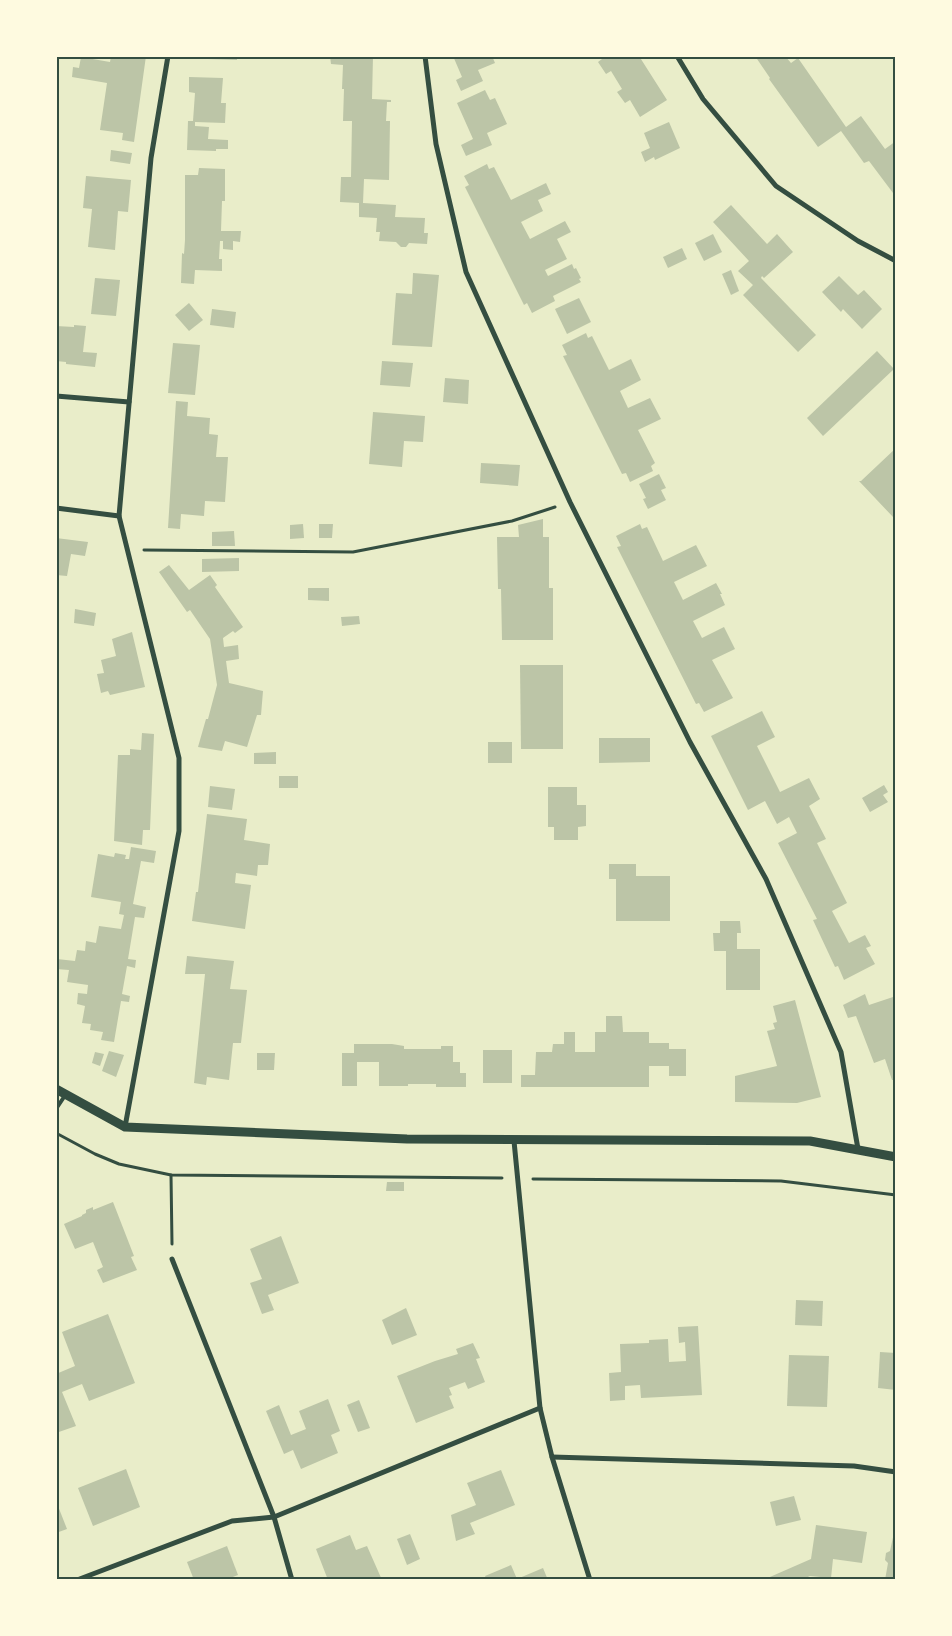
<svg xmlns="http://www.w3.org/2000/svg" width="952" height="1636" font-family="'Public Sans',sans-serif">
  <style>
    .building { fill: #bcc5a7 }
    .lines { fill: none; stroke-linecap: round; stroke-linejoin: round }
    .path { stroke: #344e41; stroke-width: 3 }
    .service { stroke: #344e41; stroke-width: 4 }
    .minor { stroke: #344e41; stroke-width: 5 }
    .tertiary { stroke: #344e41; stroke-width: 9 }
    .neatline { fill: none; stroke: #344e41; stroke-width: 2 }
  </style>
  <rect width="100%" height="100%" fill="#e9edc9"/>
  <!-- building -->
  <g class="building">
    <polygon points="111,56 146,56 134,142 122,140 123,133 100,130 107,83 72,77 73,67 79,68 81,57 110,62"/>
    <polygon points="208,56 237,56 237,60 208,59"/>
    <polygon points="330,56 373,56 372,99 391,100 391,102 387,102 386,121 390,121 389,180 364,179 363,203 396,205 395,217 425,218 424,233 428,233 427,244 409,243 406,247 401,247 396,242 379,241 380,232 376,232 377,218 359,217 359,203 340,202 341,177 351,177 352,121 343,121 344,89 342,89 343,65 331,64"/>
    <polygon points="453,56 492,56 495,63 478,70 483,81 461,91 456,80 462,77"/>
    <polygon points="606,56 639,56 667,100 640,117 630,100 625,103 617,92 622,89 611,71 606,74 598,62"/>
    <polygon points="755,56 785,56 791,63 798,58 846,127 861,116 885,149 896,141 896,197 869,161 864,163 841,131 818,147 769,79 770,78"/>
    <polygon points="189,77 223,78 221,103 226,103 225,123 195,122 195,126 209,127 208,139 228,140 228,149 216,149 216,151 187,150 188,121 193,121 195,93 189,92"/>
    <polygon points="485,90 490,100 495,98 507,124 487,133 492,145 466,156 461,145 473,139 457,103"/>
    <polygon points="669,122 680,148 655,160 654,157 645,162 641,152 650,148 644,133"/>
    <polygon points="111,150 132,153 130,164 110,161"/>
    <polygon points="487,164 489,169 494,167 511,200 546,183 551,194 538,200 543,211 521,222 530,239 565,221 571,232 557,239 567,259 545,270 548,276 572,264 574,269 576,268 581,278 579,279 581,282 553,296 555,301 532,313 527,303 524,305 465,187 469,185 464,176"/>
    <polygon points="199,168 225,169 225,201 222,201 221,231 241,231 240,242 233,241 233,250 223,249 223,241 220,241 219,259 222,259 222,271 195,270 194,284 181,283 182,253 184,254 185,240 185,175 198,175"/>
    <polygon points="86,176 131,180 128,212 118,211 115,250 88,247 92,209 83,208"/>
    <polygon points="731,205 767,244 777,234 793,252 764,278 762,276 761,278 816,335 798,352 743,295 753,285 738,271 749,261 713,222"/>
    <polygon points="713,234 722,252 704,261 695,243"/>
    <polygon points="682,248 687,259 668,268 663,257"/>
    <polygon points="731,270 739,291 731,295 722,274"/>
    <polygon points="413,273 439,275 432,347 392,345 396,293 412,294"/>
    <polygon points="839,276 858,295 864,290 882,309 862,329 843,309 841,312 822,292"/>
    <polygon points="95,278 120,280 116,316 91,314"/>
    <polygon points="579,298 591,322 567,334 555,309"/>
    <polygon points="189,303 203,320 189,331 175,315"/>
    <polygon points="212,309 236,312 234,328 210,325"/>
    <polygon points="74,325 86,326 83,352 97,353 95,367 66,364 66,362 56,361 56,326 74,327"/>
    <polygon points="586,333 588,338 592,336 609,370 631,359 641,380 620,391 628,408 650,398 661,419 638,430 655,463 651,466 653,471 630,482 626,473 622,474 563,356 567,355 562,345"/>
    <polygon points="173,343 200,345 195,395 168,393"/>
    <polygon points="877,351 894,369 823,436 807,418"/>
    <polygon points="382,361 413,363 410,387 380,385"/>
    <polygon points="445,378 469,380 468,404 443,402"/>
    <polygon points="176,401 188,402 187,416 210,418 209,434 218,435 216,457 228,457 225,502 205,501 204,516 181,514 180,529 168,528"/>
    <polygon points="373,412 425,416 423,442 404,441 402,467 369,464"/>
    <polygon points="896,448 896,513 893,517 859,481 861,481"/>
    <polygon points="481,463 520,465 518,486 480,483"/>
    <polygon points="659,474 666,488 661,490 666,500 648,509 643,499 646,498 639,484"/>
    <polygon points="543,519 543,537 549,537 549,588 553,588 553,640 502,640 501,589 498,589 497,537 519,537 518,525"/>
    <polygon points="303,524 304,538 290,539 290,525"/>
    <polygon points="319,524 333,524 332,538 319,538"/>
    <polygon points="640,524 642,529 647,527 663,561 696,545 707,566 674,582 683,600 716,583 722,594 720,594 725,605 693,621 702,638 724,627 735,649 712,660 733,698 704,712 699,703 696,704 617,547 621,546 616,536"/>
    <polygon points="234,531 235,546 212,546 212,532"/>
    <polygon points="56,538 88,542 85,556 71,554 67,576 56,575"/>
    <polygon points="239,558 239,571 202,572 202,559"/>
    <polygon points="169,565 189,590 210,575 217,585 215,587 243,627 235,633 233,631 223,638 224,647 238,645 239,659 226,661 229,683 263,691 261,715 257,715 247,747 225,741 222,751 198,747 206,719 208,719 217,685 210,639 190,610 187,612 159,572"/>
    <polygon points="308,588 329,588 329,601 308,600"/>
    <polygon points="75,609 96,613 94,626 74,623"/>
    <polygon points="359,616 360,624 342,626 341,617"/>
    <polygon points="132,632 145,687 110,695 108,691 101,693 97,674 104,673 101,660 116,656 112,639"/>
    <polygon points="520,665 563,665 563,749 521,749"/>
    <polygon points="762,711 775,737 757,746 780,792 809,778 820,799 809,806 826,839 817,843 847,903 832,911 849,943 865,935 871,946 866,948 875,964 844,980 838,966 835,967 813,920 817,919 778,843 797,833 789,817 777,824 765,801 748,810 711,736"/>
    <polygon points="142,733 154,734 150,830 143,830 142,845 114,841 118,755 130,755 130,749 141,750"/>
    <polygon points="599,738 650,738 650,762 599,763"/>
    <rect x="488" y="742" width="24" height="21"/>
    <polygon points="276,752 276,764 254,764 254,753"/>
    <rect x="279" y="776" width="19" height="12"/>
    <polygon points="884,785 888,792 883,795 888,802 870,812 862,798"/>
    <polygon points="210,786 235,789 232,810 208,807"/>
    <polygon points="548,787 577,787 577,805 586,805 586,826 578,827 578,840 554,840 554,827 548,827"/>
    <polygon points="207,814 247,819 244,840 270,844 268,865 258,865 257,876 236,873 235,883 251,885 245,929 192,921 196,892 198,892"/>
    <polygon points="131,847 156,851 154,863 141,861 133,904 146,907 144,918 135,917 128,959 136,960 135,968 127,966 122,994 130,996 129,1002 121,1001 114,1042 101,1040 103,1032 90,1030 91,1024 82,1023 85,1006 77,1004 78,993 87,994 88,985 67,982 69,970 56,969 56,964 57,959 75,961 77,950 85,951 86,941 96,943 99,926 121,929 124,915 119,914 121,902 91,897 98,854 114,857 115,853 126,855 125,859 129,859"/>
    <polygon points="609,864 636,864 636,876 670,876 670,921 616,921 616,879 609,879"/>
    <polygon points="720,921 740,921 741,933 737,933 737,949 760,949 760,990 726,990 726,951 714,951 713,933 720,933"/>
    <polygon points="187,956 234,961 230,989 247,990 241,1043 233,1043 229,1080 207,1077 206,1085 194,1083 205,974 185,974"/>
    <polygon points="865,994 869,1005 896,996 896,1080 892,1080 885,1059 874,1063 856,1016 848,1018 843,1005"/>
    <polygon points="795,1000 821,1097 797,1103 735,1102 735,1076 777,1066 767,1031 775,1029 773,1023 777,1022 773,1006"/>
    <polygon points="606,1016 622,1016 623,1032 649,1032 649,1043 669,1043 669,1049 686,1049 686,1076 669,1076 669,1066 649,1066 649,1087 521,1087 521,1075 535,1075 536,1052 552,1052 553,1044 564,1044 564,1032 575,1032 575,1052 595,1052 595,1032 606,1032"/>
    <polygon points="354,1044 392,1044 404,1046 404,1049 441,1049 441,1046 453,1046 453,1062 460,1062 460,1073 466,1073 466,1087 436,1087 436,1084 408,1084 408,1086 379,1086 379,1062 357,1062 357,1086 342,1086 342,1053 354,1053"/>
    <rect x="483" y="1050" width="29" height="33"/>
    <polygon points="109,1051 124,1055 116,1077 102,1071"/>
    <polygon points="95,1052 104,1054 100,1066 92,1063"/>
    <polygon points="257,1053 275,1053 274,1070 257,1070"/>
    <polygon points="387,1182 404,1182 404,1191 386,1191"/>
    <polygon points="113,1202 134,1256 131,1257 137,1270 103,1283 97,1270 103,1267 93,1242 75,1249 64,1224 82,1216 82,1215 86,1213 86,1210 93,1207 93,1210"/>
    <polygon points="281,1236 299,1283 268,1295 274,1310 262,1314 250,1283 262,1279 250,1249"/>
    <polygon points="796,1300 823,1301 822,1326 795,1325"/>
    <polygon points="406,1308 417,1335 392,1345 382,1320"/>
    <polygon points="108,1314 135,1383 89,1401 82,1384 62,1392 76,1426 56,1433 56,1374 75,1366 62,1332"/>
    <polygon points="698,1326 702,1395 641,1398 640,1385 625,1386 625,1400 610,1401 609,1373 621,1372 620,1344 649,1343 649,1340 668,1339 669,1362 686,1361 685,1342 679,1343 678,1327"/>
    <polygon points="473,1343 480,1358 476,1359 485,1382 468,1389 465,1382 449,1388 452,1395 449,1396 454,1408 416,1423 397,1376 435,1361 458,1354 456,1349"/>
    <polygon points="880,1352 896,1353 896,1390 878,1388"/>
    <polygon points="789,1355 829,1356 827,1407 787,1406"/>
    <polygon points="328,1399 340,1431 331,1435 338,1453 301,1469 293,1450 284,1454 266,1411 279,1405 291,1435 306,1429 299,1411"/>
    <polygon points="359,1400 370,1428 358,1432 347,1405"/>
    <polygon points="126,1469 140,1507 93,1526 78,1488"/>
    <polygon points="501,1470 515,1505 470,1523 475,1534 456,1541 451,1515 476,1505 467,1483"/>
    <polygon points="794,1496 801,1520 776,1526 770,1502"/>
    <polygon points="56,1501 67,1529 56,1533"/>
    <polygon points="816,1525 867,1532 862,1563 833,1559 831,1578 810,1576 801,1580 763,1580 811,1559"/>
    <polygon points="895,1528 896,1580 885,1580 888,1563 885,1560 886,1553 890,1551"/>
    <polygon points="410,1534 420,1559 407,1565 397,1539"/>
    <polygon points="350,1535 356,1550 367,1546 382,1580 328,1580 316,1549"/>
    <polygon points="227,1546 238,1575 225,1580 194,1580 187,1562"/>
    <polygon points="511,1565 517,1579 543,1568 548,1580 487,1580 485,1576"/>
  </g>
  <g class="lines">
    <!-- path -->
    <g class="path">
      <polyline points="144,550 353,552 512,521 555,507"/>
      <polyline points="56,1133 95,1154 119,1164 171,1175 502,1178"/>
      <polyline points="171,1175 172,1244"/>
      <polyline points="533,1179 781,1181 896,1195"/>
    </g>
    <!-- service -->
    <polyline class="service" points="56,1109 66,1094"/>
    <!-- minor -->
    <g class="minor">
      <polyline points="425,56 436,144 466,272 570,502 690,742 766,879 841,1052 858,1149"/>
      <polyline points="677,56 703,99 776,186 858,241 896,261"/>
      <polyline points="56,396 129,402"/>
      <polyline points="56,508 119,516"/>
      <polyline points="125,1127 179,831 179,758 119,516 151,158 168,56"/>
      <polyline points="514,1141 540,1408 552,1457 590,1580"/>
      <polyline points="172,1259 274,1517 292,1580"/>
      <polyline points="552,1457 854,1466 896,1472"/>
      <polyline points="77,1580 232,1521 274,1517 540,1408"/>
    </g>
    <!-- tertiary -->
    <polyline class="tertiary" points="56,1089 125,1127 407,1139 810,1141 896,1157"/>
  </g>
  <!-- border -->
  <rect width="952" height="1636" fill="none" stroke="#fefae0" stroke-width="115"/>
  <rect x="58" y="58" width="836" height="1520" class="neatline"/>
</svg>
